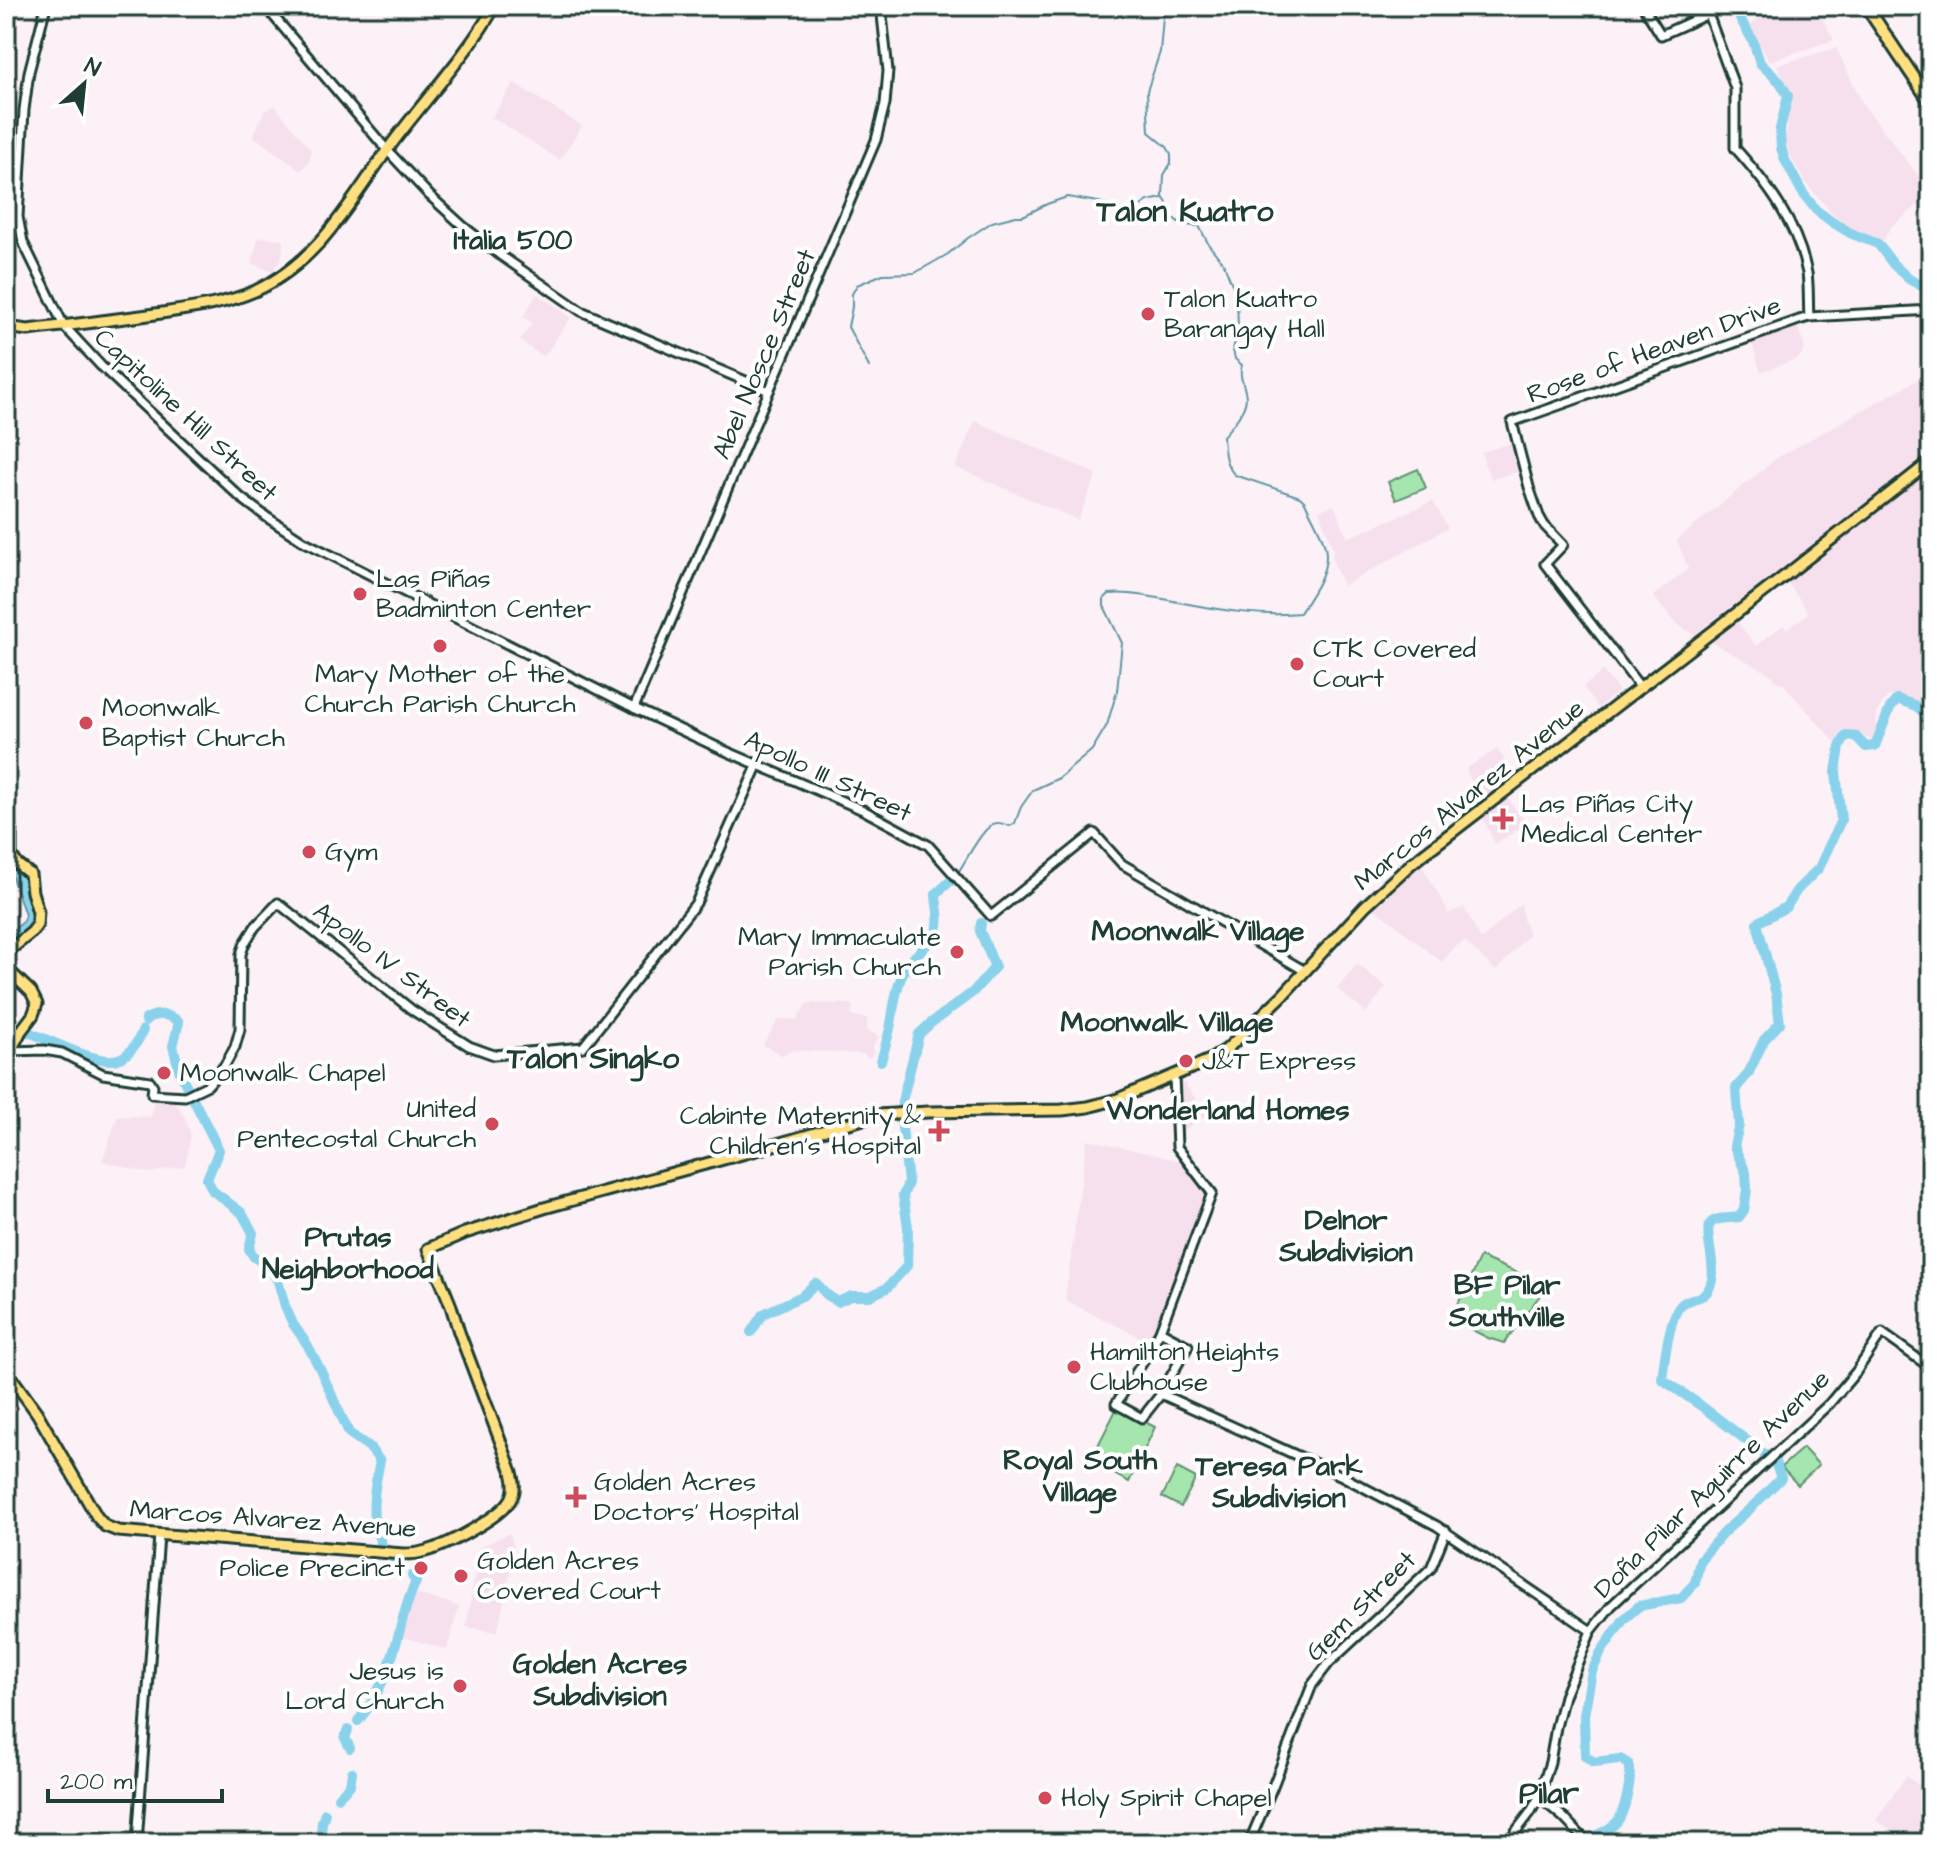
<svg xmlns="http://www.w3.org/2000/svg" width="1937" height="1849" font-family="'Architects Daughter',sans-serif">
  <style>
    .built { fill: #f7e0ed }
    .green { fill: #a5e6af; stroke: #629272; stroke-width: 2 }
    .water { fill: #8ad2eb; stroke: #5f96a2; stroke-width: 2 }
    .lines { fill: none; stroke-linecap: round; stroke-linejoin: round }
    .stream { stroke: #5f96a2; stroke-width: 2 }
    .river { stroke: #8ad2eb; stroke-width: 10 }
    .minor-casing { stroke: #1f3d34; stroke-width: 13 }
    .major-casing { stroke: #1f3d34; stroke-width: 15 }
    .highway-casing { stroke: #1f3d34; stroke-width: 16 }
    .minor { stroke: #fff; stroke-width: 7 }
    .major { stroke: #ffdf80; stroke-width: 9 }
    .highway { stroke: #ffdf80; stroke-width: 10 }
    .poi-dot { fill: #d1495b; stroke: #fff; stroke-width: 3 }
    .labels { text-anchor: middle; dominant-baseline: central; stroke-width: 8; stroke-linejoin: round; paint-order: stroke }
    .poi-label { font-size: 26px; fill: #1f3d34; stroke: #fff; text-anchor: start }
    .street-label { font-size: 26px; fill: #1f3d34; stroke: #fff }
    .neighbourhood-label { font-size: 28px; font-weight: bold; fill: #1f3d34; stroke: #fff }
    .quarter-label { font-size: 30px; font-weight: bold; fill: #1f3d34; stroke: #fff }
  </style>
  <rect width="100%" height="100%" fill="#fbf1f7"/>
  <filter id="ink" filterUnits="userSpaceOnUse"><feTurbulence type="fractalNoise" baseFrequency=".0125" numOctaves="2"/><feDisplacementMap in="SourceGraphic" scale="16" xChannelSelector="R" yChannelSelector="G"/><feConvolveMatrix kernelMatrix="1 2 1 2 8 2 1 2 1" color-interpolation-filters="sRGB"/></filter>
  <g filter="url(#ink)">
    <!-- built -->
    <g class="built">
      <polygon points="1777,6 1816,6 1834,40 1769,61 1749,26"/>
      <polygon points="1836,48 1863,104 1931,192 1931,194 1890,228 1882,243 1848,230 1806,184 1785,146 1791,95 1777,65"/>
      <polygon points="514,83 582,126 560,160 492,117"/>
      <polygon points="275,106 311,150 309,161 301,171 253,136 264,111"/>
      <polygon points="259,237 284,240 281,260 272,272 251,263"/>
      <polygon points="537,294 571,317 544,357 520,341 532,323 523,317"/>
      <polygon points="1797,325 1805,349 1801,355 1797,359 1761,372 1751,341"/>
      <polygon points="1931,372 1931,454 1694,635 1681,627 1670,617 1653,596 1688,569 1677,540 1777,458"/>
      <polygon points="975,421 1097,474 1078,520 955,467"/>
      <polygon points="1512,443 1520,471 1492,479 1484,464 1482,452"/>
      <polygon points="1931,468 1931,715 1899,694 1887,697 1877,712 1876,733 1871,740 1849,730 1840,731 1837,744 1782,683 1774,680 1774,676 1707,640 1735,619 1756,646 1783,625 1787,629 1809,613 1787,582 1878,508"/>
      <polygon points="1433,501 1448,528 1343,586 1332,559 1333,548 1319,511 1334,505 1348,538"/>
      <polygon points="1603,671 1619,691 1598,708 1583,687"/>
      <polygon points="1497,749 1514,775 1481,801 1466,769"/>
      <polygon points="1505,795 1527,824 1495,844 1481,814"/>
      <polygon points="1420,863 1447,909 1448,914 1464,907 1481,940 1521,903 1523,919 1529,934 1496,971 1465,941 1455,947 1442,962 1373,907"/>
      <polygon points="1357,964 1386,987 1366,1013 1337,989"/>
      <polygon points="807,1003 853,1004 852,1016 867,1018 867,1031 879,1036 873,1046 874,1052 869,1058 862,1054 794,1050 782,1055 763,1045 778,1020 797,1019"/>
      <polygon points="1184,1083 1207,1115 1179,1133 1179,1085"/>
      <polygon points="154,1100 175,1102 185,1118 191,1136 185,1166 149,1173 102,1161 118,1116 151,1117"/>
      <polygon points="1087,1139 1181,1161 1207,1191 1150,1342 1065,1300"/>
      <polygon points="510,1533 515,1553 497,1632 466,1627 480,1547"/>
      <polygon points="413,1593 459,1606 447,1650 400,1636"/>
      <polygon points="1906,1776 1931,1794 1931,1843 1909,1843 1876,1820"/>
    </g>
    <!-- green -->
    <g class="green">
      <polygon points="1418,469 1426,488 1396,500 1388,482"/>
      <polygon points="1480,1257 1544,1284 1544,1290 1504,1343 1488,1338 1451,1319"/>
      <polygon points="1117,1408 1155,1427 1129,1482 1090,1461"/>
      <polygon points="1803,1448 1819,1465 1798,1485 1781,1467"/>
      <polygon points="1177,1468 1196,1478 1181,1507 1162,1497"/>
    </g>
    <!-- water -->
    <path class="water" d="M6,819L9,860L29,877C28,884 27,890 29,897C31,905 37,914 34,922C29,935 14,939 6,950V935L22,923L25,915L12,877L6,873Z"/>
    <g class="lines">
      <!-- stream -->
      <g class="stream">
        <polyline points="869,367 848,327 852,307 852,294 857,285 883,274 915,273 948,254 968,238 992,222 1016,216 1023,216 1047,204 1067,197 1098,202 1116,208 1133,211 1148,201 1162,198"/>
        <path d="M957,874C965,863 984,823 997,823C1002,823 1006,825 1010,826L1015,823L1021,807L1033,790L1059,778L1084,757L1092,750L1107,725L1117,691L1122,643L1104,606V599L1109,594C1134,592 1158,598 1183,603C1220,610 1262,617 1300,613C1310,597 1326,576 1326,556C1327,541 1311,516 1305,502L1300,497L1235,475C1224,464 1224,451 1223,436C1232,426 1246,411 1246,397C1245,385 1238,377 1242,365L1235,359L1233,350L1238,328L1237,297L1224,264L1209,245L1199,226C1185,226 1166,221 1167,203L1163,197L1164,175L1171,163V154L1167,147L1149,132L1147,91L1160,52L1164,6"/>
        <polyline points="6,1020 14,1003 11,988"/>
      </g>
      <!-- river -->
      <g class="river">
        <polyline points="1733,6 1753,41 1760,63 1780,82 1788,96 1780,129 1781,148 1785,160 1802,192 1816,210 1832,222 1850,233 1878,244 1893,264 1909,279 1931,291"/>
        <path d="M146,1021V1019C157,1013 169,1013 179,1022L173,1046L180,1073L219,1150L207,1179L213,1191L242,1213L253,1233L249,1249L254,1257L268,1266L278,1281L285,1306L293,1324L307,1344L319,1367L349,1433L369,1447L380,1461C371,1504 366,1536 401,1569"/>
        <path d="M17,1028C44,1036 86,1061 113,1060C128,1059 138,1042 143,1030"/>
        <path d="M881,1061C885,1047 890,1032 892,1018C894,1003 896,990 902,975C911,953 934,946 938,925C940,916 936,904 936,894L956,876"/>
        <polyline points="751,1332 763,1314 802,1296 816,1283 826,1294 838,1302 851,1296 870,1296 887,1288 907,1266 908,1227 903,1196 908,1183 901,1118 902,1101 919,1034 931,1023 973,992 995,967 980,931 981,923"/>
        <path d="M358,1721C375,1701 385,1679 393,1654C401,1630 404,1605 416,1582L412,1576"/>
        <polyline points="348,1730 345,1738 350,1748"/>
        <polyline points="338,1797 350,1785 352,1772"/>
        <polyline points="320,1843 322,1823 325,1813"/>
        <path d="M1583,1843C1593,1836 1609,1831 1617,1822C1625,1812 1633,1776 1629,1764L1620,1759L1594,1762L1585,1756L1584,1715L1592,1671L1601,1652L1624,1619L1639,1606L1681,1598L1695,1583L1700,1560L1723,1533L1752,1507L1781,1478L1775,1462L1700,1405L1662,1379C1664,1362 1670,1317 1680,1306C1692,1293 1706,1305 1712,1280C1716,1266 1704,1232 1710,1224C1716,1216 1730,1219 1739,1217L1744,1210L1747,1189L1746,1173L1734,1146L1739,1125L1736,1088L1748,1074L1764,1040L1780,1023L1776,994L1757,923L1786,907L1797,890L1819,868L1841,820L1836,772L1840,747L1846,735L1855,736L1866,747L1875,746L1890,708L1897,699L1916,706L1931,719"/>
      </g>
      <defs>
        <g id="minor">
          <polyline points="46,6 29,72 24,110 18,217 23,242 64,326 101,366 240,497 268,518 303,541 634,708 721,749 863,810 928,845 991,916 1094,833 1122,864 1305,971"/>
          <polyline points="265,6 387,150 429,195 464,227 500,255 581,311 769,391"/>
          <path d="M1643,6L1661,35L1708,14L1735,88V148C1768,185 1797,223 1807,273C1809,287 1808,303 1809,317"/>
          <polyline points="1918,83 1931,75"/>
          <polyline points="1640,687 1545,564 1563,545 1544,525 1539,516 1529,487 1512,422 1799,320 1809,317 1931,310"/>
          <polyline points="634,708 876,140 885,104 888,71 881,6"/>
          <polyline points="10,1051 44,1050 62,1053 103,1074 150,1081 153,1086 152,1094 185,1096 208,1085 225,1065 235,1047 240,1029 241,954 245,943 255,927 278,903 412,1010 469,1046 494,1055 583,1047 696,903 758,764"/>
          <polyline points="1160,1331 1188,1346 1161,1394 1142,1418 1116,1404 1148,1354 1160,1331 1212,1193 1177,1147 1174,1076"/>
          <polyline points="1161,1394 1340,1475 1437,1526 1591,1631"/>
          <polyline points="1539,1797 1563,1817 1588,1843"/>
          <polyline points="137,1843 159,1535"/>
          <polyline points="1249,1843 1273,1786 1312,1685 1329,1663 1431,1568 1446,1531"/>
          <polyline points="1507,1843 1530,1813 1539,1797 1550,1762 1556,1727 1564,1696 1591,1631 1611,1606 1829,1404 1856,1372 1882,1333 1931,1368"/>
        </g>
        <g id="major">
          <path d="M6,327L28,330C70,325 113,320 155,314C188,309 223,305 255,291C323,260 354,193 397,137C430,94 468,53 495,6"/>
          <polyline points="6,814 11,831 11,855 17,864 30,874 32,892 38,912 37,925 32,932 6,953"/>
          <polyline points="6,968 31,992 37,1004 33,1015 21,1031 6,1060"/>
          <path d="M6,1370L37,1413L97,1517L105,1526L118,1531L403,1554C409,1554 416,1554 422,1552C443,1548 504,1516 512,1497C516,1489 514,1480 512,1472L459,1332L451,1306L428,1249L465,1233L544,1208L753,1151L877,1115L928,1112L1062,1110L1088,1107L1118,1099L1210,1060L1227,1049L1282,996L1365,906L1412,863L1790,572L1931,461"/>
        </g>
        <polyline id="highway" points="1866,6 1931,103"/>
      </defs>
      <!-- minor casing -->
      <use href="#minor" class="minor-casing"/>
      <!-- major casing -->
      <use href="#major" class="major-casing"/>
      <!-- highway casing -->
      <use href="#highway" class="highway-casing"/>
      <!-- minor -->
      <use href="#minor" class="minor"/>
      <!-- major -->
      <use href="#major" class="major"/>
      <!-- highway -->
      <use href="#highway" class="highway"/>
    </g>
  </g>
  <!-- markers -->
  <g class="poi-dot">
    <circle cx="1148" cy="314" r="8"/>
    <circle cx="360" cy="594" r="8"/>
    <circle cx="440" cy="646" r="8"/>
    <circle cx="1297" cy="664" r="8"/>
    <circle cx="86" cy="723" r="8"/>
    <path d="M1499 807h8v8h8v8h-8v8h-8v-8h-8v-8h8z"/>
    <circle cx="309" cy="852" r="8"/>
    <circle cx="957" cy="952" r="8"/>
    <circle cx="1186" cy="1061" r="8"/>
    <circle cx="164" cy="1073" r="8"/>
    <circle cx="492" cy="1124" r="8"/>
    <path d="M935 1119h8v8h8v8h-8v8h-8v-8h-8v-8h8z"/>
    <circle cx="1074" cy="1367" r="8"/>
    <path d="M572 1485h8v8h8v8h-8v8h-8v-8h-8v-8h8z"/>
    <circle cx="421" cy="1568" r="8"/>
    <circle cx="461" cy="1576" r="8"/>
    <circle cx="460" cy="1686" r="8"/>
    <circle cx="1045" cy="1798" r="8"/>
  </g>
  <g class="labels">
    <!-- poi labels -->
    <g class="poi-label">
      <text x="1164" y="299">Talon Kuatro<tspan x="1164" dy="30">Barangay Hall</tspan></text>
      <text x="376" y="579">Las Piñas<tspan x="376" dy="30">Badminton Center</tspan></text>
      <text x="1313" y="649">CTK Covered<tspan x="1313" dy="30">Court</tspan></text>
      <text x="440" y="674" text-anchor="middle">Mary Mother of the<tspan x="440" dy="30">Church Parish Church</tspan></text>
      <text x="102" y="708">Moonwalk<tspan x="102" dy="30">Baptist Church</tspan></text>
      <text x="1521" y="804">Las Piñas City<tspan x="1521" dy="30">Medical Center</tspan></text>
      <text x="325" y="852">Gym</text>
      <text x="941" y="937" text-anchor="end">Mary Immaculate<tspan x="941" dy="30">Parish Church</tspan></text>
      <text x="1202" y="1061">J&amp;T Express</text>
      <text x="180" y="1073">Moonwalk Chapel</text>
      <text x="476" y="1109" text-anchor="end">United<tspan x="476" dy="30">Pentecostal Church</tspan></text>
      <text x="921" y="1116" text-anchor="end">Cabinte Maternity &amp;<tspan x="921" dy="30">Children's Hospital</tspan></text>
      <text x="1090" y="1352">Hamilton Heights<tspan x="1090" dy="30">Clubhouse</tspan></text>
      <text x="594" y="1482">Golden Acres<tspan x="594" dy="30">Doctors' Hospital</tspan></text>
      <text x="477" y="1561">Golden Acres<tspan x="477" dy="30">Covered Court</tspan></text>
      <text x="405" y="1568" text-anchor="end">Police Precinct</text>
      <text x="444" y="1671" text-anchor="end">Jesus is<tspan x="444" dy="30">Lord Church</tspan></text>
      <text x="1061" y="1798">Holy Spirit Chapel</text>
    </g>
    <!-- street labels -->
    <g class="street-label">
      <text transform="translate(1654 350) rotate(-20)">Rose of Heaven Drive</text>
      <text transform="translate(764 354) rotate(-67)">Abel Nosce Street</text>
      <text transform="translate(186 415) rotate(43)">Capitoline Hill Street</text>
      <text transform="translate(828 776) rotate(25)">Apollo III Street</text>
      <text transform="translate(1469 795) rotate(-39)">Marcos Alvarez Avenue</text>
      <text transform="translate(392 965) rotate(37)">Apollo IV Street</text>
      <text transform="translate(1712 1484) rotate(-44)">Doña Pilar Aguirre Avenue</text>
      <text transform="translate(273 1519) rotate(4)">Marcos Alvarez Avenue</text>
      <text transform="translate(1361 1606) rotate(-45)">Gem Street</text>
    </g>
    <!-- neighbourhood labels -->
    <g class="neighbourhood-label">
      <text x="513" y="240">Italia 500</text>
      <text x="1198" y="931">Moonwalk Village</text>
      <text x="1167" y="1022">Moonwalk Village</text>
      <text x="1228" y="1110">Wonderland Homes</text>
      <text x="1346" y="1220">Delnor<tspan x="1346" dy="32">Subdivision</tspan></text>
      <text x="348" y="1237">Prutas<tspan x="348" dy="32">Neighborhood</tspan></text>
      <text x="1507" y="1285">BF Pilar<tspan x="1507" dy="32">Southville</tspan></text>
      <text x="1080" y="1460">Royal South<tspan x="1080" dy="32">Village</tspan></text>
      <text x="1279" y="1466">Teresa Park<tspan x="1279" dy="32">Subdivision</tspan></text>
      <text x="600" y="1664">Golden Acres<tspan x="600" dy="32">Subdivision</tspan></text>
    </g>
    <!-- quarter labels -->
    <g class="quarter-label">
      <text x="1185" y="212">Talon Kuatro</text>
      <text x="593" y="1059">Talon Singko</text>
      <text x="1549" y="1794">Pilar</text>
    </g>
  </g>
  <!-- margin -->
  <rect width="1937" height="1849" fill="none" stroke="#fff" stroke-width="32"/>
  <rect x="16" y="16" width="1905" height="1817" fill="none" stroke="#1f3d34" stroke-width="3" filter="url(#ink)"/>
  <!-- north arrow -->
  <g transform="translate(84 84) rotate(27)" stroke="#ffffff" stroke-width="6" paint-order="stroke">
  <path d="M0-6L14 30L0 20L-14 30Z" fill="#1f3d34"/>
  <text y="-12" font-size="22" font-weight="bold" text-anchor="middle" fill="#1f3d34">N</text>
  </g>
  <!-- scale -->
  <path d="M48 1789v12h174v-12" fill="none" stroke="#1f3d34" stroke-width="4"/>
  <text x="60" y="1789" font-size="24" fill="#1f3d34" stroke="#ffffff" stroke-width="6" paint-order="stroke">200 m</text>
</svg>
